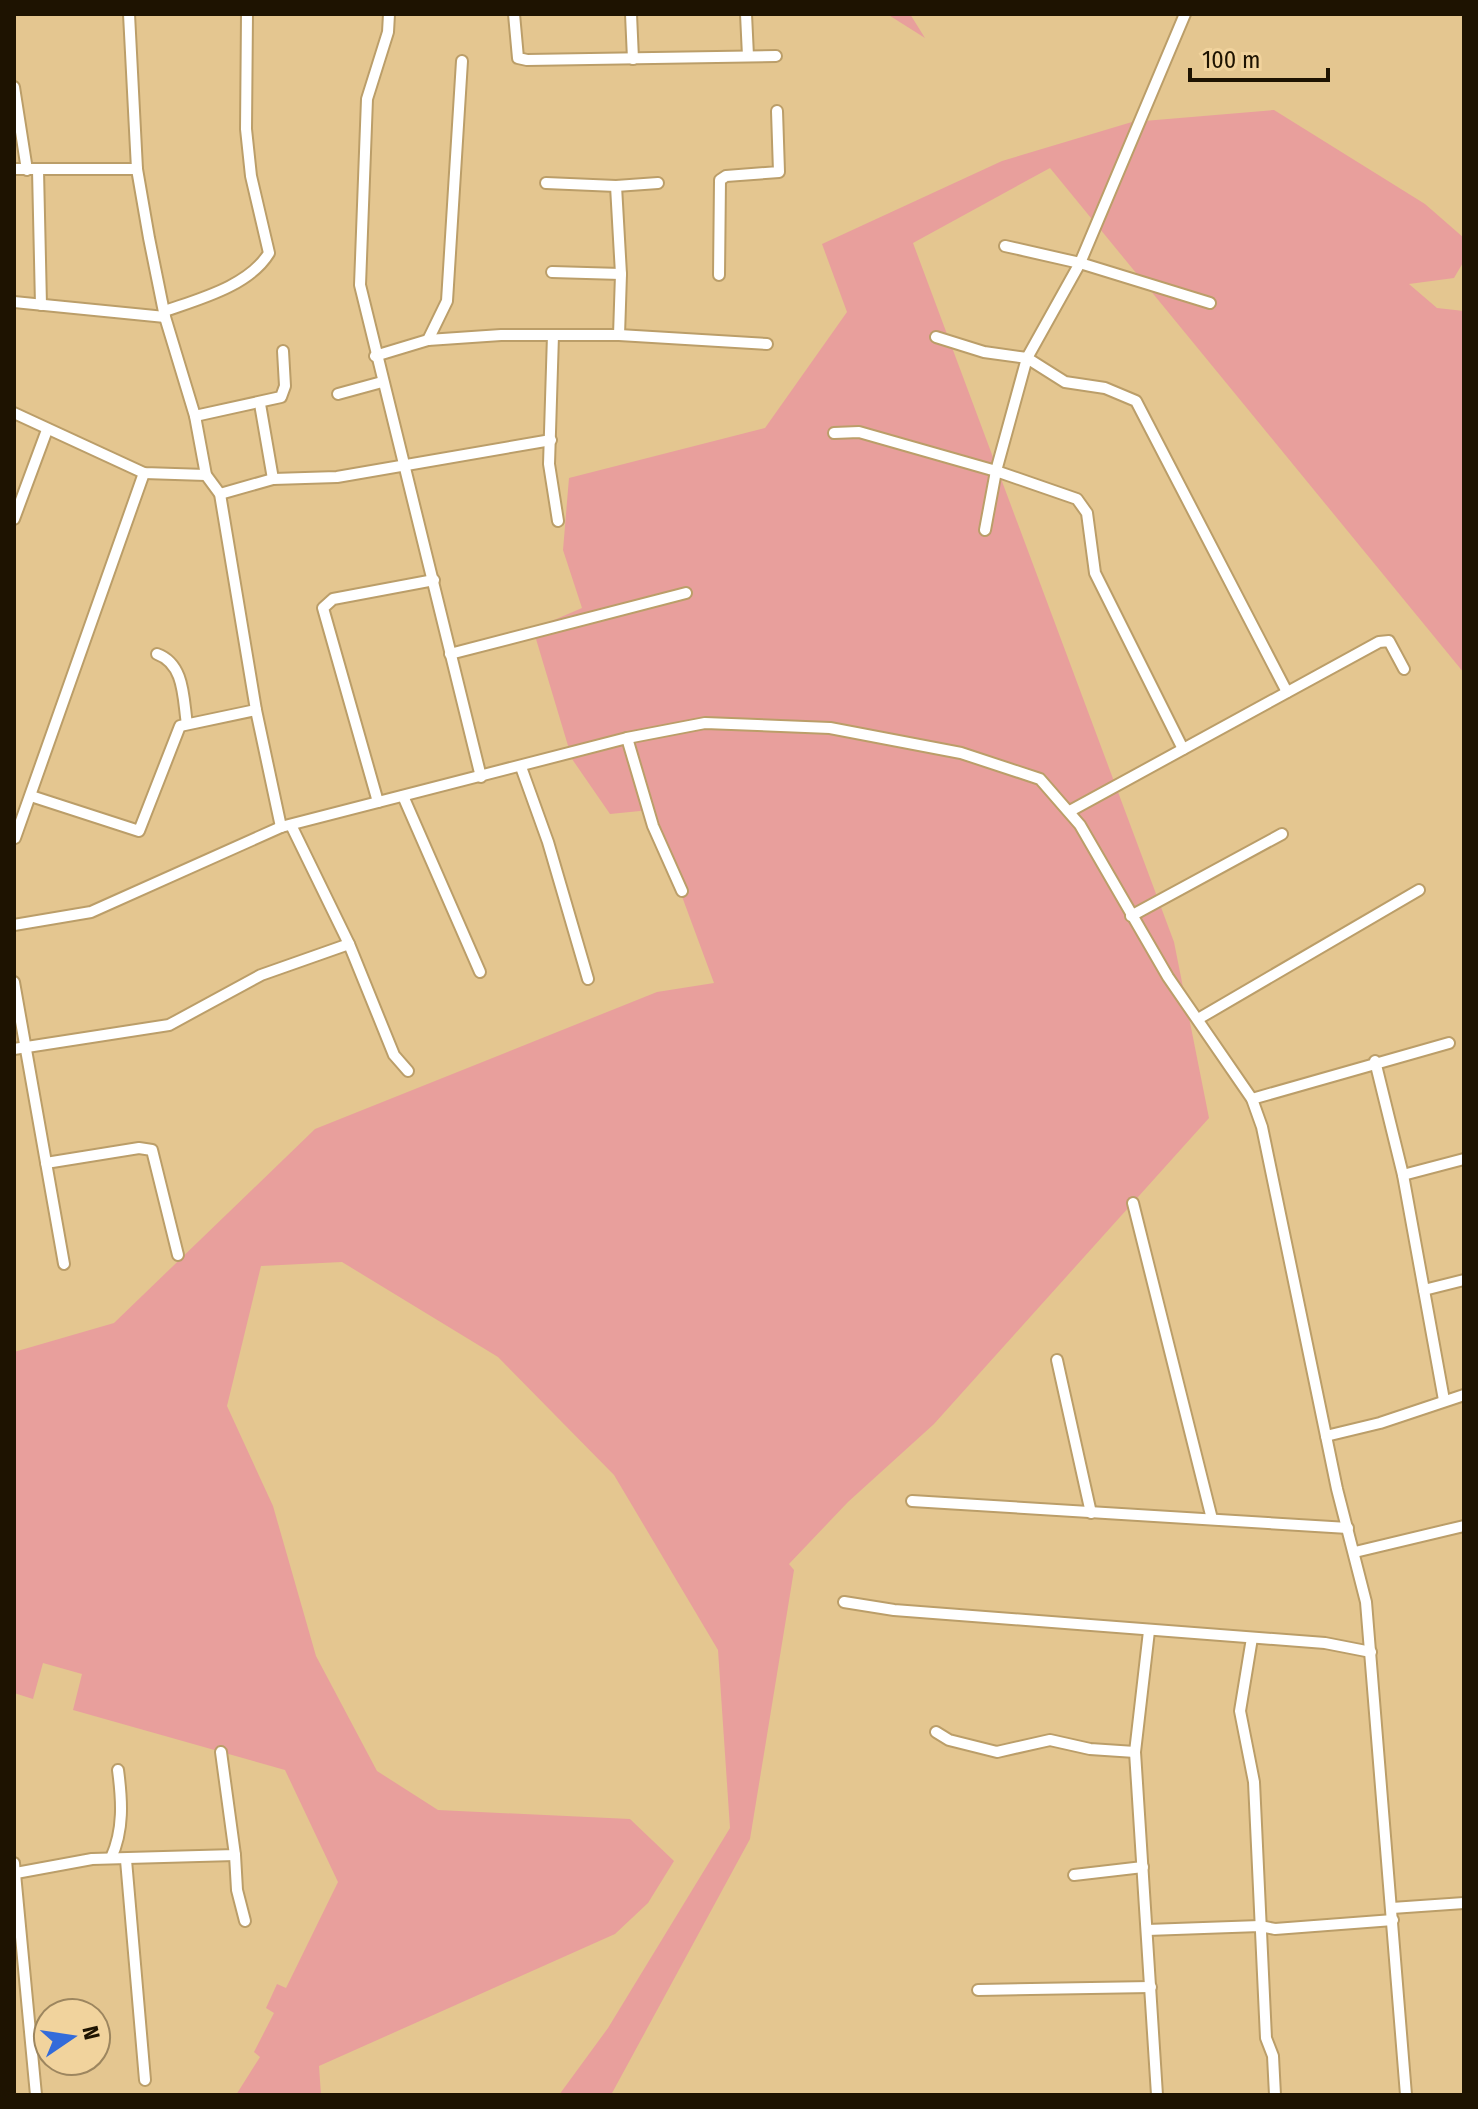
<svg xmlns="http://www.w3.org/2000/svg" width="1478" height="2109" font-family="'Fira Sans Condensed',sans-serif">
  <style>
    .green { fill: #e89f9c }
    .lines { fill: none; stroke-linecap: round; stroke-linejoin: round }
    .minor-casing { stroke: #bb9e69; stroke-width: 14 }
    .minor { stroke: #fff; stroke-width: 10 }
  </style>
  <rect width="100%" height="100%" fill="#e4c690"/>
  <!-- green -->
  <g class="green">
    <polygon points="887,14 910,14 925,38"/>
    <polygon points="1274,110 1425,204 1464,238 1464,261 1454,278 1409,284 1437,308 1464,311 1464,673 1050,168 913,243 1174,942 1209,1118 934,1424 848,1502 789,1564 794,1570 750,1839 611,2095 559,2095 608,2028 730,1828 718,1650 614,1475 498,1357 342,1262 261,1266 227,1406 273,1506 316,1656 377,1771 438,1810 630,1819 674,1861 648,1903 615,1934 319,2066 321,2095 236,2095 260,2057 254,2052 274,2013 266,2008 277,1984 286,1988 338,1882 285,1770 73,1710 82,1674 43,1663 33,1699 14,1693 14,1352 114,1323 315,1129 657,992 714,983 650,810 610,814 572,759 533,629 582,608 563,550 569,478 765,428 847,312 822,244 1002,161 1132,122"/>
  </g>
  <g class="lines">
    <defs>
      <g id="minor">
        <polyline points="129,14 137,169 149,238 165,317 195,416 206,475 220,494 256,710 281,827"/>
        <polyline points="389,14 388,32 367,99 360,285 481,777"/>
        <polyline points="514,14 518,58 527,60 776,56"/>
        <polyline points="631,14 633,59"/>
        <polyline points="746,14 748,56"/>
        <polyline points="14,87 27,170"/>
        <polyline points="14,169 137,169"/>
        <polyline points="38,170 41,305"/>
        <polyline points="546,183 616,186 658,183"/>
        <polyline points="616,186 621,274 619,335"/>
        <polyline points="1005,246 1080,263 1210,303"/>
        <polyline points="552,272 621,274"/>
        <polyline points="719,275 720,180 726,176 779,172 777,111"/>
        <polyline points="14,302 165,317"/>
        <path d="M165,311C199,299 249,286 269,253L251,176L246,129L247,14"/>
        <polyline points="553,335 549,464 558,521"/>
        <polyline points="936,337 984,352 1027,358 1065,382 1105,388 1136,401 1287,692"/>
        <polyline points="428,340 447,301 462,61"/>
        <polyline points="375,356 428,340 501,335 619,335 767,344"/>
        <polyline points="338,394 382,382"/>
        <polyline points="260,404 273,479"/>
        <polyline points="14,413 144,473 206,475"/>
        <polyline points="195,416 281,397 285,386 283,351"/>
        <polyline points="834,433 859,432 996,471 1077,499 1087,513 1095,573 1183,749"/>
        <polyline points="220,494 273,479 337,477 551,440"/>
        <polyline points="14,519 47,430"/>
        <polyline points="985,530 996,471 1027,358 1080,263 1185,14"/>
        <path d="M157,654C185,664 183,699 187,724"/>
        <polyline points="450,654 686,593"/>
        <polyline points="627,738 653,826 682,891"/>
        <polyline points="521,767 548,842 588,979"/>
        <polyline points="31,796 139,831 180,726 256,710"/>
        <polyline points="403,796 480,972"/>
        <polyline points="378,802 323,608 333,599 434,580"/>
        <polyline points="1070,811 1379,642 1389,641 1404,669"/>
        <polyline points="291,825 349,944 394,1055 408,1071"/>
        <polyline points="15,838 144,473"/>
        <polyline points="1131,916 1282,834"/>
        <polyline points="14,925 91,912 281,827 627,738 705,723 830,728 961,753 1040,779 1080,825 1168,977 1252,1099 1262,1127 1337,1489 1366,1602 1406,2095"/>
        <polyline points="14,982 64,1264"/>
        <polyline points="1198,1019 1419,890"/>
        <polyline points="14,1049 169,1025 261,975 349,944"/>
        <polyline points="1375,1061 1403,1175 1444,1400"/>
        <polyline points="1252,1099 1449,1043"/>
        <polyline points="46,1163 139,1148 152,1150 178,1255"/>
        <polyline points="1403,1175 1464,1159"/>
        <polyline points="1133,1203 1212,1519"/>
        <polyline points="1424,1290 1464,1280"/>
        <polyline points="1057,1360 1091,1513"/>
        <polyline points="1326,1436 1380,1423 1464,1395"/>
        <polyline points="912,1501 1348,1528"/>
        <polyline points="1355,1552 1464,1526"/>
        <polyline points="844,1602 894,1610 1325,1643 1371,1652"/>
        <polyline points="1149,1631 1135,1752 1157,2095"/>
        <polyline points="1252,1638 1240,1711 1254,1782 1266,2038 1273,2056 1275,2095"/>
        <polyline points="936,1732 949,1740 997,1752 1050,1740 1090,1749 1135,1752"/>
        <polyline points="235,1855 237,1890 245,1921"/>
        <path d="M111,1858C124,1830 122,1800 118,1770"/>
        <polyline points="126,1860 145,2080"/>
        <polyline points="14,1863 36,2095"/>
        <polyline points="16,1873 92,1859 235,1855 221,1752"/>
        <polyline points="1074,1875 1143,1867"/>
        <polyline points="1392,1908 1464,1903"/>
        <polyline points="1147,1930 1260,1926 1275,1929 1393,1920"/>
        <polyline points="978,1990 1151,1987"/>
      </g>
    </defs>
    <!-- minor casing -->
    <use href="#minor" class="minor-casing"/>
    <!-- minor -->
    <use href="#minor" class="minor"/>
  </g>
  <!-- border -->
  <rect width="1478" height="2109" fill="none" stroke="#1e1301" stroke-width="32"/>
  <!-- north arrow -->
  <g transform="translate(72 2037) rotate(77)"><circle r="38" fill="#f1d39d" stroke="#9d865f" stroke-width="2"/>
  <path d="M0-6L14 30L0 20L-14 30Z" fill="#336bda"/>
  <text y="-12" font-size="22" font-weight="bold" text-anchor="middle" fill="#1e1301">N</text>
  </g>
  <!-- scale -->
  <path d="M1190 68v12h138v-12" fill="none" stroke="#1e1301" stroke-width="4"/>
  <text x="1202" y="68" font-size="24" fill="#1e1301" stroke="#f1d39d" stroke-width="6" paint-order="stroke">100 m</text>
</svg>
